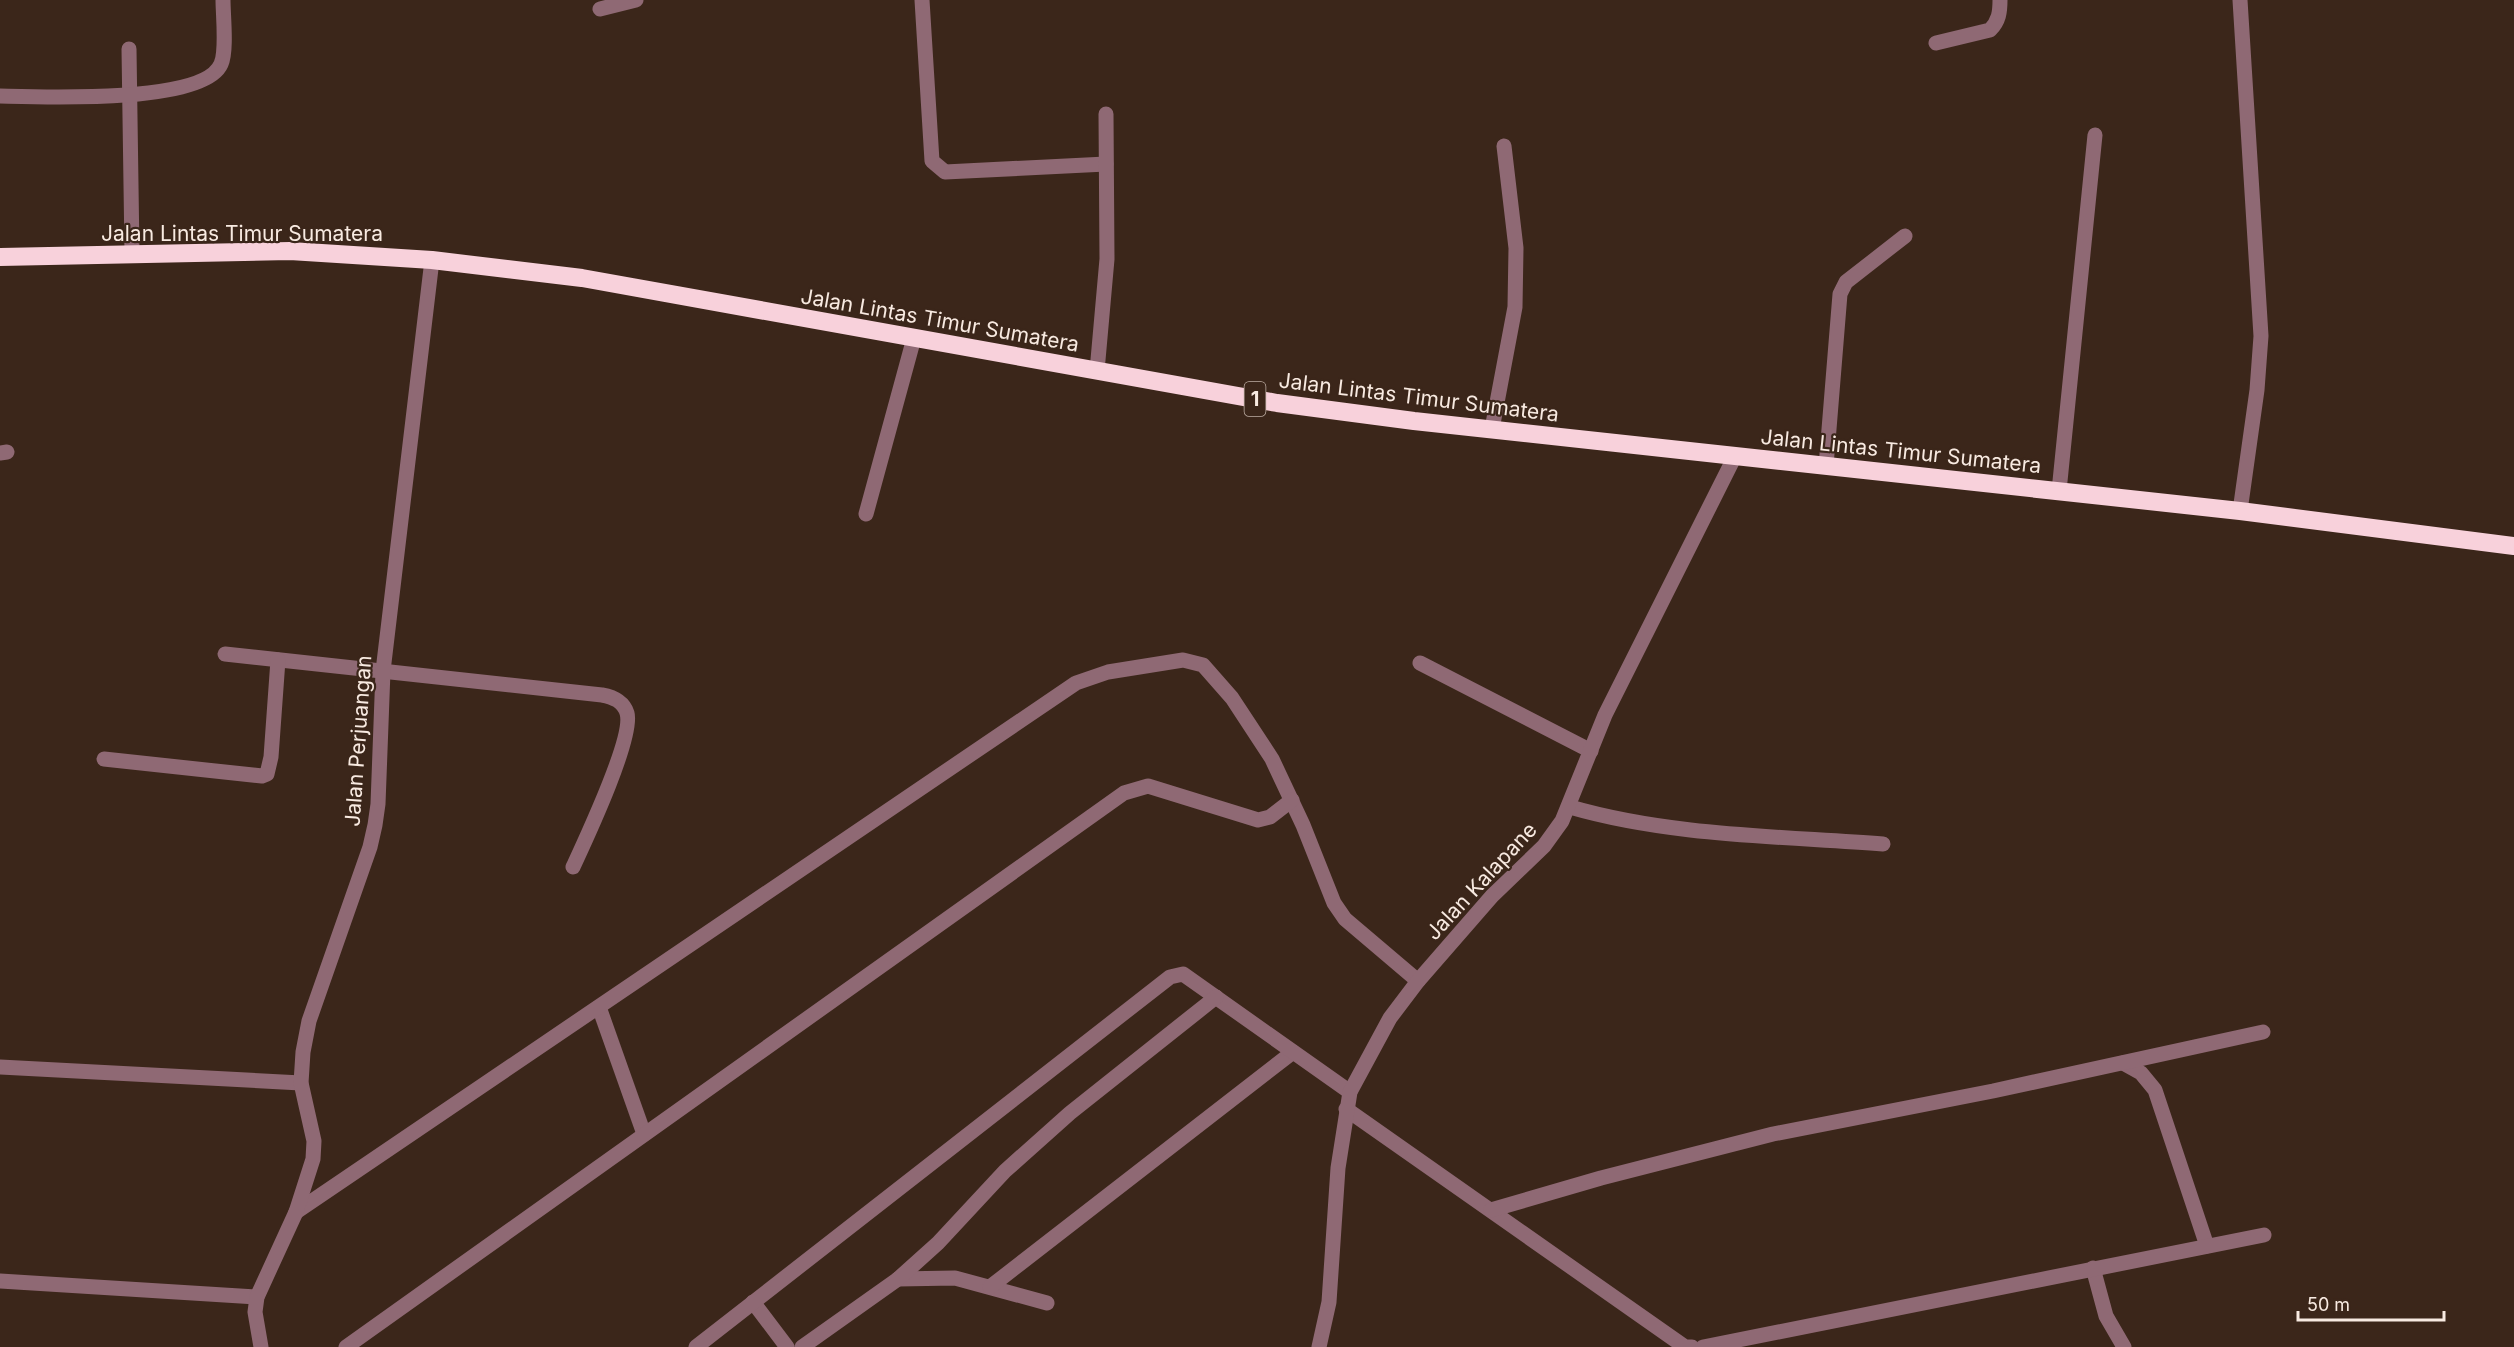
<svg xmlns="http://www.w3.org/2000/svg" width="2514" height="1347" font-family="Inter,sans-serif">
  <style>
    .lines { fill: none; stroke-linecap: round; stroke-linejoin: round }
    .minor { stroke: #8f6974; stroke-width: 15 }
    .highway { stroke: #f8d1db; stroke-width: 18 }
    .labels { text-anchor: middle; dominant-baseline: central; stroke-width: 4.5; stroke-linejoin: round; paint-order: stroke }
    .shield { fill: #3b261a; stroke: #bfafa5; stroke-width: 1.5 }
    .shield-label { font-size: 20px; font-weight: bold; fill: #f8eae1 }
    .street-label { font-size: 21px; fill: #f8eae1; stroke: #3b261a }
  </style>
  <rect width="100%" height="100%" fill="#3b261a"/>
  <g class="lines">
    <!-- minor -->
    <g class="minor">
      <polyline points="922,0 932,161 945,172 1106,164"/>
      <polyline points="2240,0 2261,336 2257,390 2240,511"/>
      <polyline points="600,9 636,0"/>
      <path d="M1936,43L1990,30C1999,21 2000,12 2000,0"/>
      <polyline points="129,49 132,253"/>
      <path d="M0,96C41,97 204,104 221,64C227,51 223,15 223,0"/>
      <polyline points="1097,371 1107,259 1106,114"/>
      <polyline points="1492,429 1515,307 1516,248 1504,146"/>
      <polyline points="0,453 7,452"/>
      <polyline points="1826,466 1840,294 1846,282 1905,236"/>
      <polyline points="2059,491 2095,135"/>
      <polyline points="866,514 914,338"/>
      <path d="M225,654L602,695C613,697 623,701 627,713C634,737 585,841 573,867"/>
      <polyline points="1420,663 1591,751"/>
      <polyline points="104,759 262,776 267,774 271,757 278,660"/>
      <path d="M1570,807C1670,836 1778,836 1883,844"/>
      <polyline points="599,1007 644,1134"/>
      <polyline points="2123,1063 2141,1073 2155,1090 2207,1246"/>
      <polyline points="0,1067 301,1083"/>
      <polyline points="1346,1109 1685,1347 1692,1347"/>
      <polyline points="1491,1210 1601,1178 1773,1134 1993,1091 2263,1032"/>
      <polyline points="296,1212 1076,683 1108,672 1183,660 1203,665 1232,698 1272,759 1303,825 1334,903 1345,919 1418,981"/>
      <polyline points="2093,1268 2106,1316 2124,1347"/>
      <polyline points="898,1279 955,1278 1047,1303"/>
      <polyline points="0,1281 257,1297"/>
      <polyline points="990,1287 1293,1052"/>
      <polyline points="753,1302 787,1347"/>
      <polyline points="261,1347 255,1312 257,1297 296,1212 313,1159 314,1141 301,1083 303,1052 309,1021 370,847 375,825 378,804 383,671 432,260"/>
      <polyline points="346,1347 1124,793 1148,786 1258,820 1270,817 1292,800"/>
      <polyline points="696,1347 1170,977 1183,974 1350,1092"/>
      <polyline points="802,1347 898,1279 938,1243 1005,1171 1070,1113 1216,997"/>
      <polyline points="1319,1347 1329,1302 1338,1168 1350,1092 1390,1018 1418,981 1492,896 1544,846 1562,821 1605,715 1735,456"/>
      <polyline points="1703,1347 2264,1235"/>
    </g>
    <!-- highway -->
    <polyline class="highway" points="0,257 290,251 432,260 582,278 1277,403 1414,421 2240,511 2514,546"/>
  </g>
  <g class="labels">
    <!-- shield labels -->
    <rect class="shield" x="1244.5" y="382" width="21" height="34" rx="4.5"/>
    <g class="shield-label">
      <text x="1255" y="399">1</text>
    </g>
    <!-- street labels -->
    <g class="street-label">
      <text x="242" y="233">Jalan Lintas Timur Sumatera</text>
      <text transform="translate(940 320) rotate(10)">Jalan Lintas Timur Sumatera</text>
      <text transform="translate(1419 397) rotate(7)">Jalan Lintas Timur Sumatera</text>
      <text transform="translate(1901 451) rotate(6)">Jalan Lintas Timur Sumatera</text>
      <text transform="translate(358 741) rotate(-86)">Jalan Perjuangan</text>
      <text transform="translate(1481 881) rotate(-47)">Jalan Kalapane</text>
    </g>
  </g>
  <!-- scale -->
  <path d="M2298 1311v9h146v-9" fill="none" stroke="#f8eae1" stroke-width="3"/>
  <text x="2307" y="1311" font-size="18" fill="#f8eae1" stroke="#3b261a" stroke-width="4.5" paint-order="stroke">50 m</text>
</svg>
